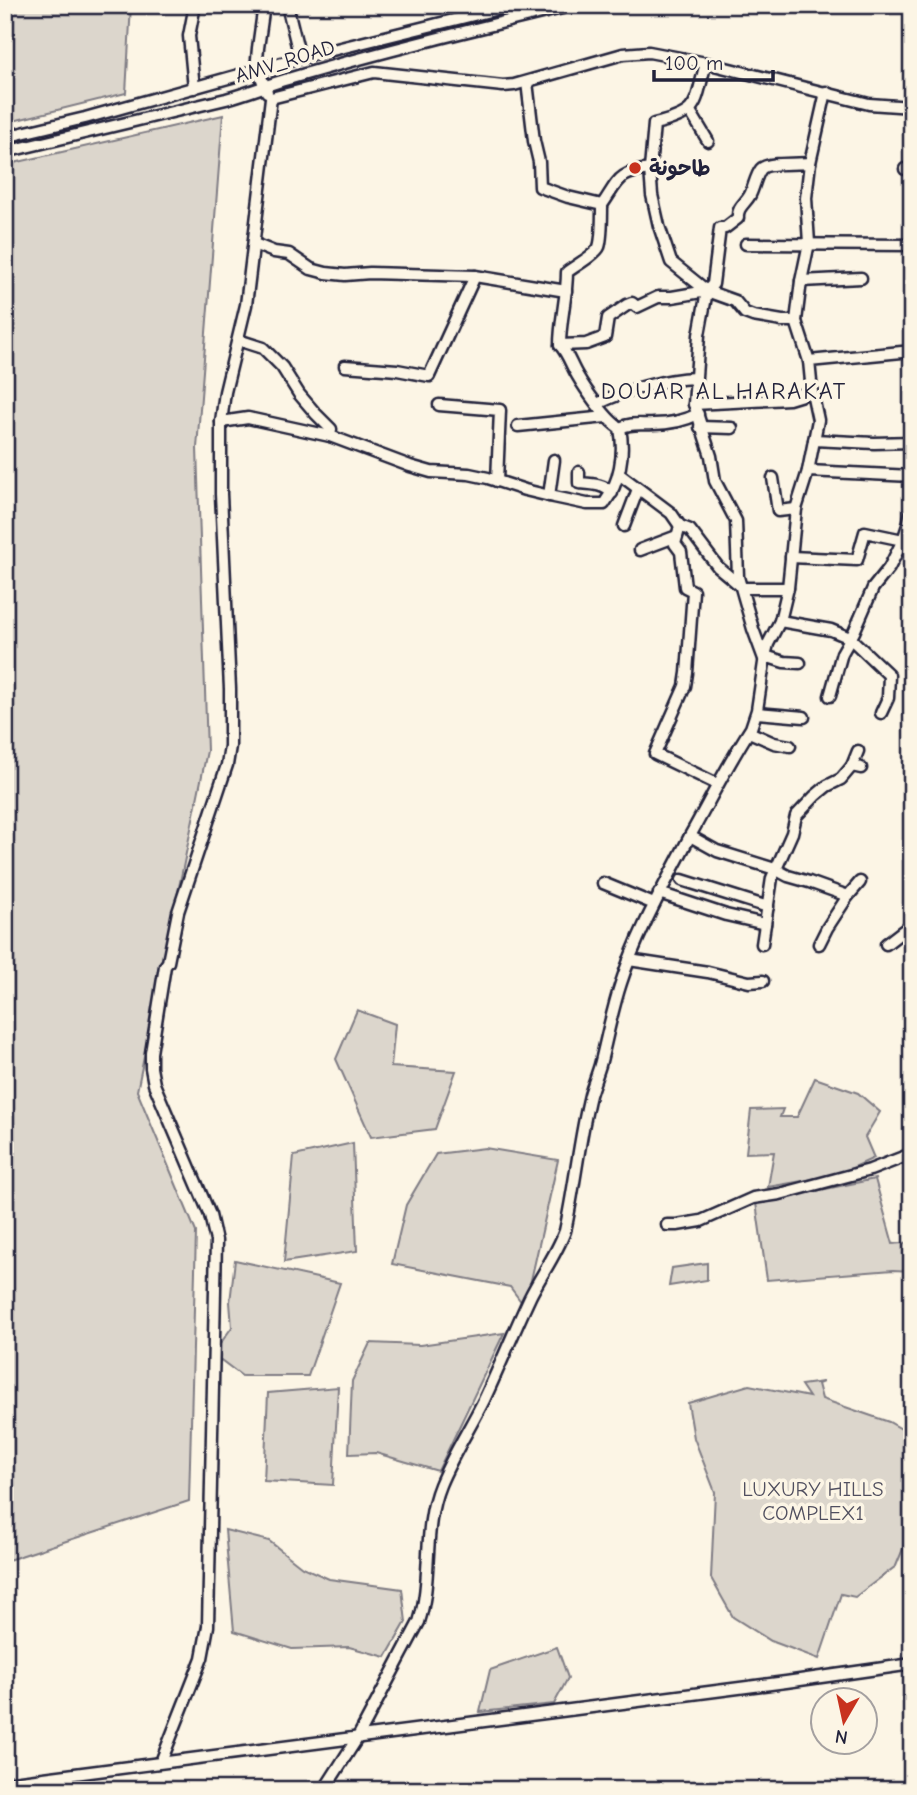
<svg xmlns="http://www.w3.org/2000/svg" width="917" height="1795" font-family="'Comic Neue','Playpen Sans Arabic',sans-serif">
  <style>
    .green { fill: #dcd6cc; stroke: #7f7c84; stroke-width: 2 }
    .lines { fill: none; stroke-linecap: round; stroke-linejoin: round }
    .minor-casing { stroke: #22223b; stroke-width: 15 }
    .minor { stroke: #fcf5e5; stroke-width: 10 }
    .poi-dot { fill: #c8321e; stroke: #fcf5e5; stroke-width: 2.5 }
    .labels { text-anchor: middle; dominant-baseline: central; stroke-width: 7; stroke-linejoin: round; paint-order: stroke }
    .street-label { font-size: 21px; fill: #22223b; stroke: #fcf5e5 }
    .poi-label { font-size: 21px; font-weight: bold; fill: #22223b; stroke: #fcf5e5; text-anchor: start }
    .park-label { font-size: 21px; fill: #504f5f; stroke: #fcf5e5 }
    .quarter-label { font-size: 24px; letter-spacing: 2px; fill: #22223b; stroke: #fcf5e5 }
  </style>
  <rect width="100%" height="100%" fill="#fcf5e5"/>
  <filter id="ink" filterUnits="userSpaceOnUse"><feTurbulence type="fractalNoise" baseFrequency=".0143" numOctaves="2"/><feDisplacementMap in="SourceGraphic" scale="14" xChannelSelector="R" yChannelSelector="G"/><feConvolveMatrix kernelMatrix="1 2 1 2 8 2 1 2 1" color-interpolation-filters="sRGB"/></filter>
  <g filter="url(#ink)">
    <!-- green -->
    <g class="green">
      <polygon points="5,5 131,5 126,93 5,123"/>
      <polygon points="223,115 197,448 207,751 137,1091 196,1232 189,1501 5,1561 5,165"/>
      <polygon points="357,1010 395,1024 391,1067 456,1071 435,1129 371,1137 336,1059"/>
      <polygon points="815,1078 858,1093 880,1112 865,1137 874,1158 837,1175 768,1187 774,1152 746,1153 751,1110 783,1109 780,1117 797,1117"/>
      <polygon points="353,1143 357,1251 284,1262 294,1156"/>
      <polygon points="485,1148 558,1160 525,1307 510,1287 392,1264 406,1205 436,1154"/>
      <polygon points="875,1179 893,1244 912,1242 912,1271 893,1270 767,1280 756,1203"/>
      <polygon points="235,1260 340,1283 308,1376 242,1376 213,1354 232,1327 230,1302"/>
      <polygon points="707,1263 707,1280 669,1286 672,1268"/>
      <polygon points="504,1333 438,1471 376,1453 349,1454 352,1381 370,1343 420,1345"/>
      <polygon points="823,1382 818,1384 822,1399 889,1422 912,1435 912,1527 896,1566 855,1597 841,1594 819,1659 771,1641 733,1617 711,1578 715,1492 694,1438 688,1403 749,1385 809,1397 801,1385"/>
      <polygon points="338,1387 333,1485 264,1481 268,1393"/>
      <polygon points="225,1530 269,1541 302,1567 329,1579 402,1589 406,1622 386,1657 349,1647 292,1649 234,1631"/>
      <polygon points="557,1647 568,1678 554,1704 480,1712 490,1670"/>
    </g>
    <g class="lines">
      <defs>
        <g id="minor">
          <path d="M264,5L258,48L256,70C264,77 262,85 267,92"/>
          <polyline points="287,5 300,58"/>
          <path d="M706,63C694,105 701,113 654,124L650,169L652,195L659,226L671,262L707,291L735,301L745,313L753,316L782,321H796"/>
          <polyline points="194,88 189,36 195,5"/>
          <polyline points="690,111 708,141"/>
          <polyline points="5,137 85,118 300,58 514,5"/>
          <path d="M5,152L226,99C248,93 267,85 288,79C383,51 479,28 575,5"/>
          <polyline points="905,169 912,169"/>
          <path d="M602,205C620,179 617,173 650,169"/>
          <polyline points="254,244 274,252 289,254 311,269 326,273 345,275 370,273 475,276 566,291"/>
          <polyline points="746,244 912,245"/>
          <polyline points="801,281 861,278"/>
          <polyline points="238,340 263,348 282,367 299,394 316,414 331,429 330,436"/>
          <polyline points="560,345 586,344 605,337 608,318 627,305 632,303 637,307 658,297 672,297 707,291"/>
          <polyline points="809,361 796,321 801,281 809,243 806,198 810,163 826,92"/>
          <polyline points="345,366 397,370 429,376 475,276"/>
          <path d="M597,404C626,390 664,379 695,378"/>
          <polyline points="694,404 789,399 812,392"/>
          <polyline points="439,405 500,410 497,481"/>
          <path d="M221,422L248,418L330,436L410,466L431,472L469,474L488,478L525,490L554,497L587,504H604C620,482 625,454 620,428C607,421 585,389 577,375C571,365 568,354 560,345C560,320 567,297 567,272C574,267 597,253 599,247C602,239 602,215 602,205L568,197L540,187L539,162L534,141L527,82"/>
          <polyline points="518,426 606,417"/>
          <polyline points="700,427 732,428"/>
          <path d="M620,428C631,422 642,425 653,424C668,424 684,421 698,414"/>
          <polyline points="814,440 874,443 912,442"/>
          <polyline points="808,471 912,476"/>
          <path d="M579,472V483C591,484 604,484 612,493"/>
          <polyline points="619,474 671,513 680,526 690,530 718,567 743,588 788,588"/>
          <polyline points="773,478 778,511 796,509"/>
          <polyline points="549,496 554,460"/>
          <polyline points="624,526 638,489"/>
          <polyline points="680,526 675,544 681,552 685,587 693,591 687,673 685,686 655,754 717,784"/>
          <polyline points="640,550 677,536"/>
          <polyline points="791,557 857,560 865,532 903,540"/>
          <polyline points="780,621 831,630 850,638 889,675 888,698 881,713"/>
          <polyline points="765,656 784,662 800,663"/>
          <path d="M764,659L753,629L738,577L736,521L715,481L711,456L694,404L699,335L707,291L713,284L720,228H725L738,218C737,207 745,204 750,195C754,187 756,175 761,169C767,162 800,164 810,163"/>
          <polyline points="830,696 842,653 854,632 873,588 889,568 903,540 908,525 912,508"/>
          <polyline points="757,713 804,717"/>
          <polyline points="749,732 774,743 790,746"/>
          <polyline points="852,766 858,751"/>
          <polyline points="690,836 717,851 775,869 788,876 809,882 848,896 827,928 819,944"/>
          <polyline points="682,880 768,907"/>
          <polyline points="603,883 654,904"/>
          <polyline points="659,893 726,915 765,924"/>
          <polyline points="848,896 860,882"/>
          <polyline points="762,944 772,878 792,833 796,816 815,796 827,786 841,779 852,766 861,768"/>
          <polyline points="886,944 912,924"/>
          <polyline points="629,960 708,972 749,982 763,981"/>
          <polyline points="667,1225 677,1225 701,1221 753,1198 780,1194 870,1170 906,1156 912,1152"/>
          <polyline points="161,1762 202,1658 208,1626 216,1241 210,1215 154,1084 151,1068 151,1053 165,966 168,962 178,912 227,765 230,746 230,689 221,494 221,422 225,392 246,305 271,98 374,72 503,86 514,85 623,54 649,52 706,63 869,104 912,107"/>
          <polyline points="5,1783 786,1682 912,1664"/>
          <path d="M324,1790L358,1737L419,1622C433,1578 422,1529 440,1485C452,1456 470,1428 484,1400C500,1366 514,1331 530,1297C541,1275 556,1255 565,1231C575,1186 579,1140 590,1095C593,1085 597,1075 600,1065C607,1038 612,1010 621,983C638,930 666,883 691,834C711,798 729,762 751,728L757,710L765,656L768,644L780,621L788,588L796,509L808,471L818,420L812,392L809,361L912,351"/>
        </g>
      </defs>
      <!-- minor casing -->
      <use href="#minor" class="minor-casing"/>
      <!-- minor -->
      <use href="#minor" class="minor"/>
    </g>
  </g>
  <!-- markers -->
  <circle class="poi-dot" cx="635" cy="168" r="7"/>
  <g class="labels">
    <!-- street labels -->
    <g class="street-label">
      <text transform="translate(285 61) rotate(-17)">AMV_ROAD</text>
    </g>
    <!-- poi labels -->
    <g class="poi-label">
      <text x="649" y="168">طاحونة</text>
    </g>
    <!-- park labels -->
    <g class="park-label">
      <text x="813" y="1489">LUXURY HILLS<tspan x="813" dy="24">COMPLEX1</tspan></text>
    </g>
    <!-- quarter labels -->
    <g class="quarter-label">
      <text x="724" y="391">DOUAR AL HARAKAT</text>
    </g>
  </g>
  <!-- margin -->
  <rect width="917" height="1795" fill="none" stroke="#fcf5e5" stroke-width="28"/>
  <rect x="14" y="14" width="889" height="1767" fill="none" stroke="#22223b" stroke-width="2.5" filter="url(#ink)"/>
  <!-- north arrow -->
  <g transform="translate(844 1721) rotate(189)"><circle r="33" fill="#fcf5e5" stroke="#a5a1a1" stroke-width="2"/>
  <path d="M0-5L12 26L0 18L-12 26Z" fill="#c8321e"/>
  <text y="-10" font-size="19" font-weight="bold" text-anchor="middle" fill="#22223b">N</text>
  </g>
  <!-- scale -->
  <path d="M654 70v10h119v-10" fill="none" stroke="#22223b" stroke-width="3.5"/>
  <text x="665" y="70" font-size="21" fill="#22223b" stroke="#fcf5e5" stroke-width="5" paint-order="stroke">100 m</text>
</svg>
